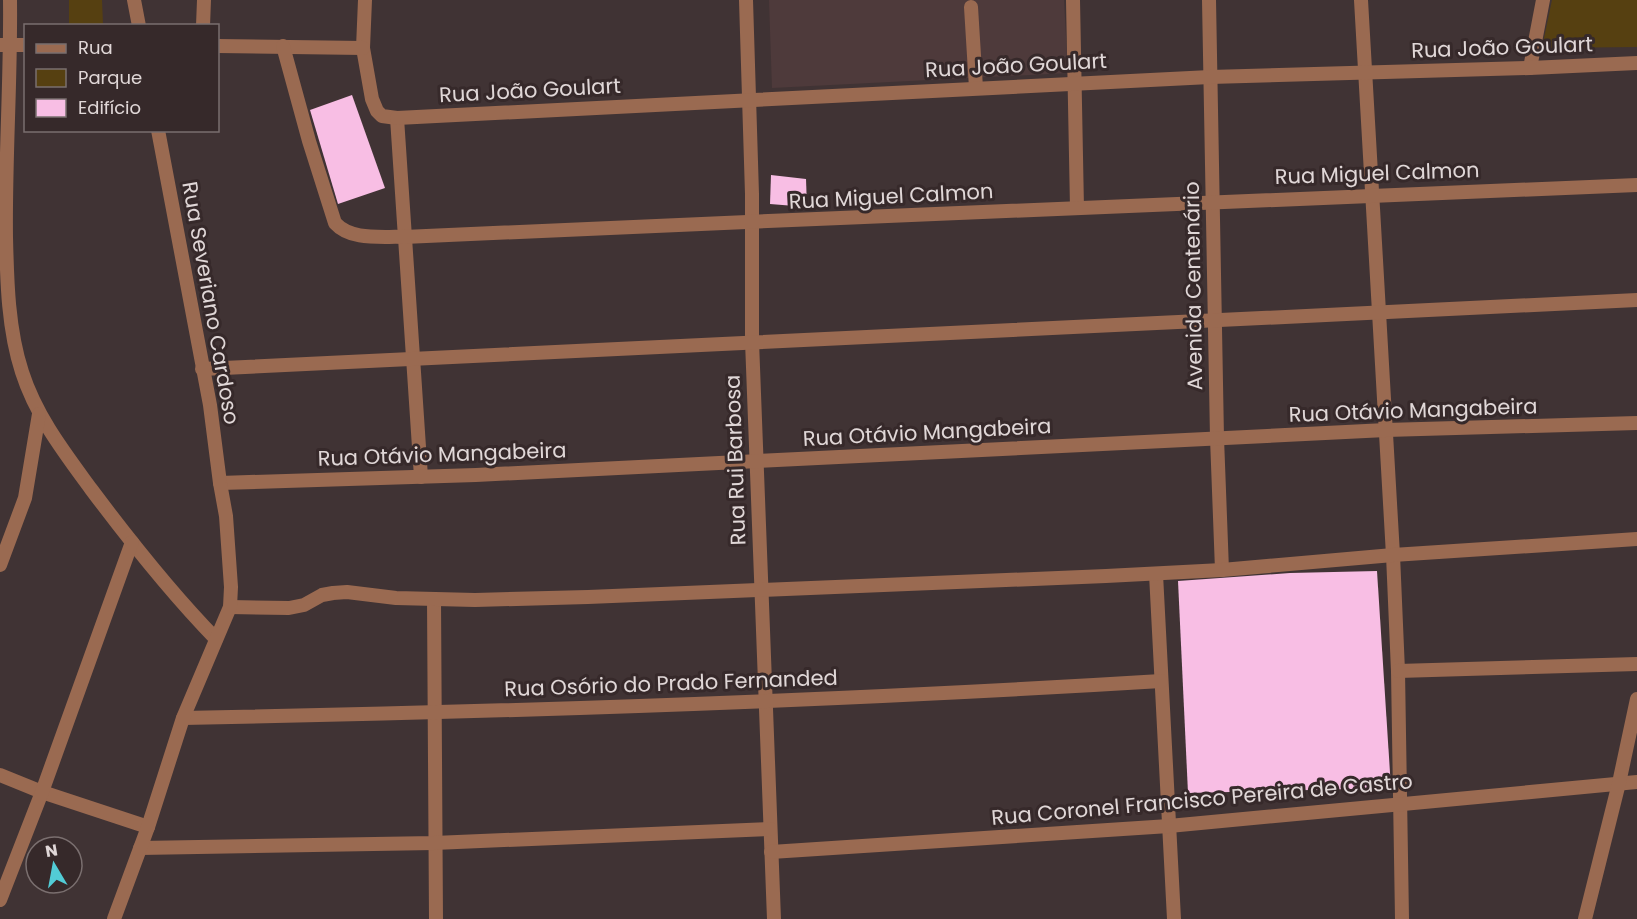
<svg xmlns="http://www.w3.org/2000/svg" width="1637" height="919" font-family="Poppins,sans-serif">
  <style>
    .built { fill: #4e3a3b }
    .green { fill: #564011 }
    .building { fill: #f8bee4 }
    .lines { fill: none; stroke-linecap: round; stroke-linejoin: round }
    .minor { stroke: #9a6a51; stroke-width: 14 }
    .labels { text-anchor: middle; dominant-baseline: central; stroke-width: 6; stroke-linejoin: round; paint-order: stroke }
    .street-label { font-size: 21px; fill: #e0d7d7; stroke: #36292a }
  </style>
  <rect width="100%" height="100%" fill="#403334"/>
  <!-- built -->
  <polygon class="built" points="769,0 1064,0 1068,73 772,88"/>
  <!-- green -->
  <g class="green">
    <polygon points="69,0 102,0 103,25 69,25"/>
    <polygon points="1552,0 1637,0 1637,47 1542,48"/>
  </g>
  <!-- building -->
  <g class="building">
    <polygon points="352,95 385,188 338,204 310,110"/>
    <polygon points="771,175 806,179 807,207 770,204"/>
    <polygon points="1377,571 1391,788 1188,793 1178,581 1290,573"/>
  </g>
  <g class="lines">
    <!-- minor -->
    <g class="minor">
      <path d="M10,0C11,79 5,158 6,237C7,281 8,329 22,372C36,416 64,452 91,489C130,541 170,592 216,639"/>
      <polyline points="134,0 139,26"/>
      <polyline points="365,0 363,48 372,99 377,111 382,116 397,118 421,477"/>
      <polyline points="746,0 752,194 752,341 774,919"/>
      <polyline points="1073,0 1077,208"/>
      <polyline points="1209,0 1217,438 1222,570"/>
      <polyline points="1361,0 1393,555 1398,671 1402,919"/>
      <polyline points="971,7 976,88"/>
      <polyline points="203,26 204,0"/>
      <polyline points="0,45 26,45"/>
      <polyline points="218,46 363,48"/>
      <path d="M283,46L309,141L335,223C351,241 382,236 404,237C815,220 1226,199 1637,185"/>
      <polyline points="1530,68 1543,0"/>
      <polyline points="397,118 1210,77 1530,68 1637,63"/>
      <polyline points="202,369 1637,300"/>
      <polyline points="220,483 476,475 1386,430 1637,423"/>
      <polyline points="0,565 25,498 39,414"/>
      <polyline points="1156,574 1174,919"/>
      <polyline points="434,600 436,919"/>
      <polyline points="230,607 289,608 304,605 322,595 333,593 347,592 396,598 475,600 588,597 1106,576 1222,570 1393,555 1637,539"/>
      <polyline points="1398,671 1637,664"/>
      <path d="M183,718C509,712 836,701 1161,681"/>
      <polyline points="0,775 42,792 148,827"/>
      <polyline points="140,848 434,843 770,829"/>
      <polyline points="771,852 1169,826 1637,782"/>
      <polyline points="0,900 42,792 132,542"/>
      <polyline points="114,919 148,827 183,718 230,607 231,587 226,516 220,483 210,405 158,130"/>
      <polyline points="1585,919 1619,783 1637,699"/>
    </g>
  </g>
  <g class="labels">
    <!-- street labels -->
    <g class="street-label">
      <text transform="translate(1502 47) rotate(-2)">Rua João Goulart</text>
      <text transform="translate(1016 65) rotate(-3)">Rua João Goulart</text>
      <text transform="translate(530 90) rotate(-3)">Rua João Goulart</text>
      <text transform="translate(1377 173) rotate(-2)">Rua Miguel Calmon</text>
      <text transform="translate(891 196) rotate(-3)">Rua Miguel Calmon</text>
      <text transform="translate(1193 286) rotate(-91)">Avenida Centenário</text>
      <text transform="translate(211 303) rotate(80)">Rua Severiano Cardoso</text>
      <text transform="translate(1413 410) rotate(-2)">Rua Otávio Mangabeira</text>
      <text transform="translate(927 432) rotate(-3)">Rua Otávio Mangabeira</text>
      <text transform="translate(442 454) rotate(-2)">Rua Otávio Mangabeira</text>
      <text transform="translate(735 460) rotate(-92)">Rua Rui Barbosa</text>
      <text transform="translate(671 683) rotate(-2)">Rua Osório do Prado Fernanded</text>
      <text transform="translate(1202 799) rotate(-5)">Rua Coronel Francisco Pereira de Castro</text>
    </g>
  </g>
  <!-- legend -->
  <rect x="24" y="24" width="195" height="108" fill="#36292a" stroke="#7a6f6f" stroke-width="1.5"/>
  <rect x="36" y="44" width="30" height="9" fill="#9a6a51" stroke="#7a6f6f" stroke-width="1.5"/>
  <text x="78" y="54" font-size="18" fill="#e0d7d7">Rua</text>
  <rect x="36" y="69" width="30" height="18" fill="#564011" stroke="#7a6f6f" stroke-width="1.5"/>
  <text x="78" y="84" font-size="18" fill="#e0d7d7">Parque</text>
  <rect x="36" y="99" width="30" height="18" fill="#f8bee4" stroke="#7a6f6f" stroke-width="1.5"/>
  <text x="78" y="114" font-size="18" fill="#e0d7d7">Edifício</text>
  <!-- north arrow -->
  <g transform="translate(54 865) rotate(350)"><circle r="28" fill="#36292a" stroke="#7a6f6f" stroke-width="1.5"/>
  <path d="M0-4.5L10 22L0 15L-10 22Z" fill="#52ccd6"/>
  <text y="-9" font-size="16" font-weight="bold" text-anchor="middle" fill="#e0d7d7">N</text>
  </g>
</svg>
